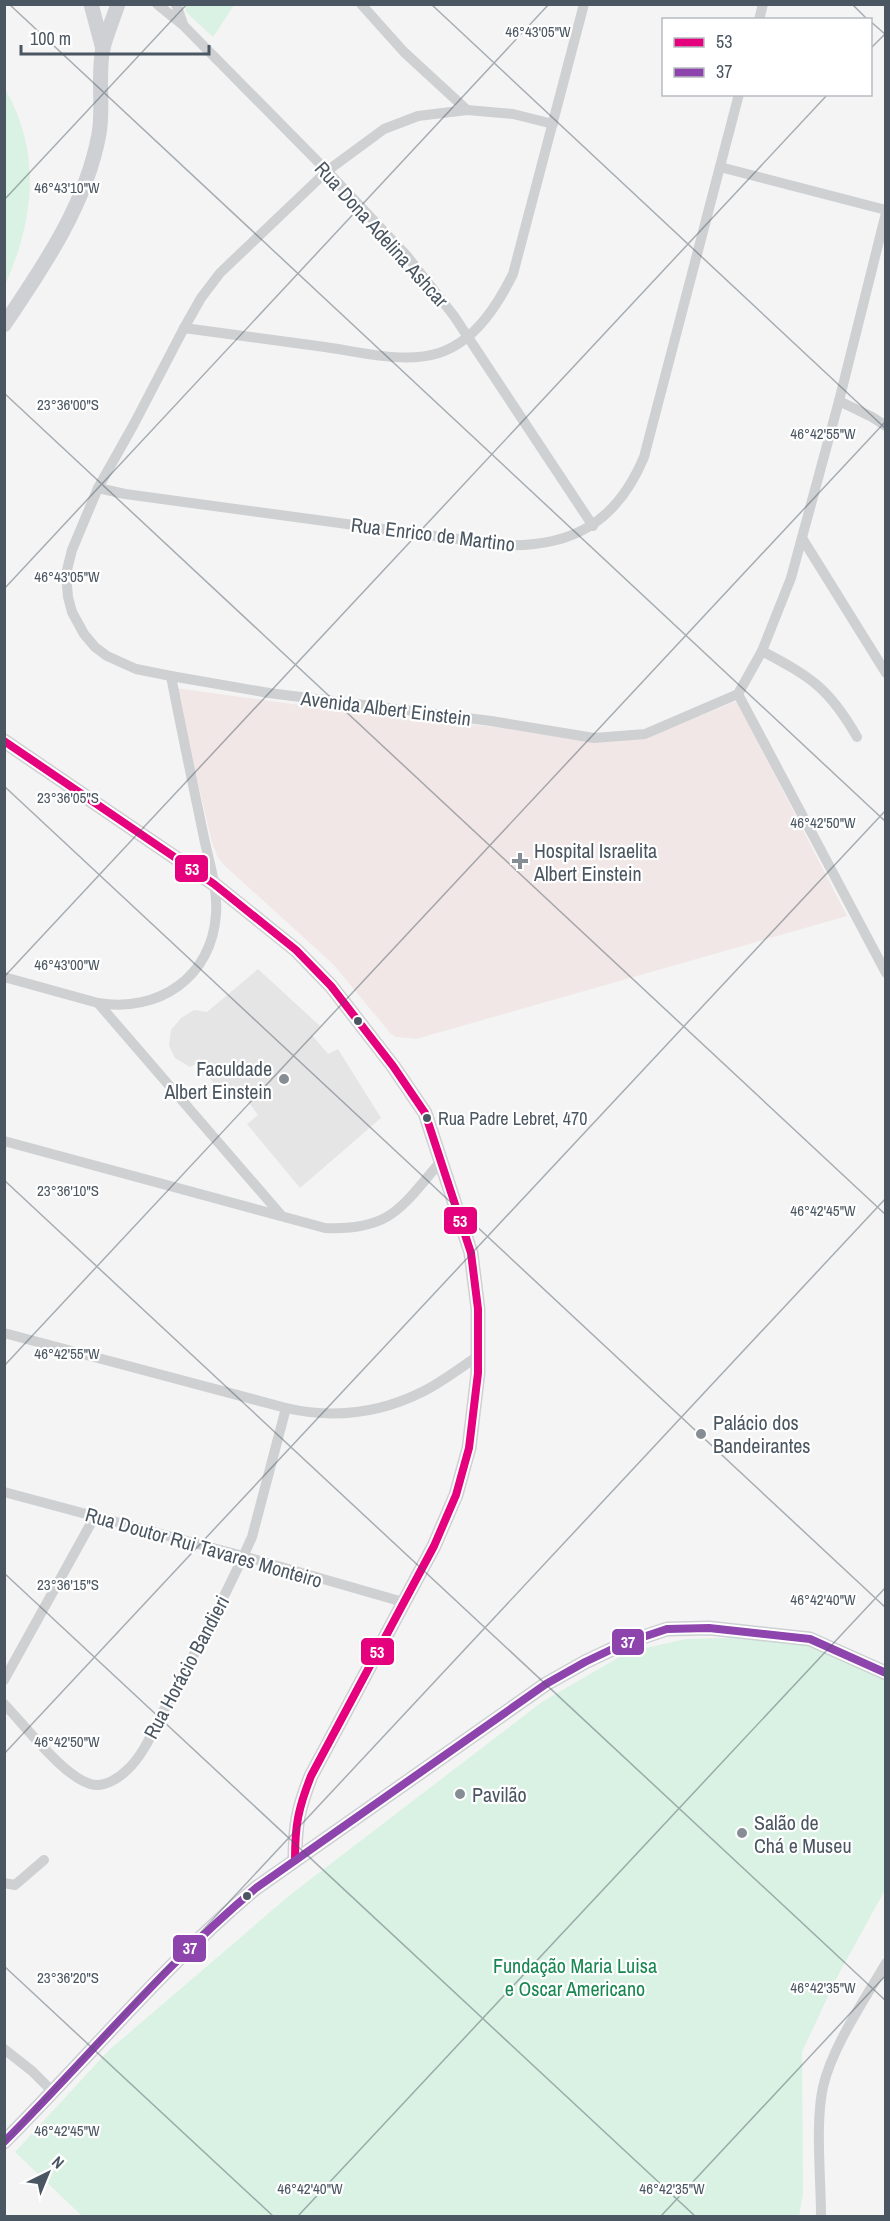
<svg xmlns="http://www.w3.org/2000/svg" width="890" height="2221" font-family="'Archivo Narrow',sans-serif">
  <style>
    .education { fill: #e6e5e6 }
    .medical { fill: #f1e7e6 }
    .green { fill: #d9f2e3 }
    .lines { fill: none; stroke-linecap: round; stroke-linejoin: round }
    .minor { stroke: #ced0d2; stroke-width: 10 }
    .secondary { stroke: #ced0d4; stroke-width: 15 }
    .bus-1-casing { stroke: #fff; stroke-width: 12 }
    .bus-2-casing { stroke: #fff; stroke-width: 12 }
    .bus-1 { stroke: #e5007d; stroke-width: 8 }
    .bus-2 { stroke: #8e44ad; stroke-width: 8 }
    .ticks { fill: none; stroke: #4a5661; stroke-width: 1.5; stroke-opacity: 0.45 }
    .poi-dot { fill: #868d94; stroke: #fff; stroke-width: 2 }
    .bus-dot { fill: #4a5661; stroke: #fff; stroke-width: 2 }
    .labels { text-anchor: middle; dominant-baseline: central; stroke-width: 4.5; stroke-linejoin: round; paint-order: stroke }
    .bus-label { font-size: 18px; fill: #4a5661; stroke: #fff; text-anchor: start }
    .street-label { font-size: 20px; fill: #4a5661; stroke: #fff }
    .poi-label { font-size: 20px; fill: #4a5661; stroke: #fff; text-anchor: start }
    .park-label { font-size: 20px; fill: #17864f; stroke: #fff }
    .ticks-label { font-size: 15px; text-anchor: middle; fill: #4a5661; stroke: #fff; stroke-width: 4.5; stroke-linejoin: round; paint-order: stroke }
    .line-badge { stroke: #fff; stroke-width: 2 }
    .badge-label { font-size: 16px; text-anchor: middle; font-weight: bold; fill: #fff }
  </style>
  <rect width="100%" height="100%" fill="#f4f4f4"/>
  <!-- education -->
  <polygon class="education" points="258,969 320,1026 312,1035 328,1054 338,1049 381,1118 300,1188 247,1124 258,1115 241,1092 229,1103 198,1063 190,1067 175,1058 169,1046 171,1030 181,1018 194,1010 207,1012"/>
  <!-- medical -->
  <polygon class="medical" points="175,688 351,712 606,739 665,730 737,701 847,916 416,1039 396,1037 391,1034 333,964 225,866 217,856 212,842"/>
  <!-- green -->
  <g class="green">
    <polygon points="185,5 185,4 234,5 213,37 186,12"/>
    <path d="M5,89C42,153 34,220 5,285Z"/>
    <polygon points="767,1637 835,1651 885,1678 885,1890 836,1979 802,2052 803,2194 799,2216 82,2216 15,2152 108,2051 290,1895 542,1702 628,1652 686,1639"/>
  </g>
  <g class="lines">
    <!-- minor -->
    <g class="minor">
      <polyline points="157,4 183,25 327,171 407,256 454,316 593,526"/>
      <polyline points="176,4 183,24"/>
      <polyline points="361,4 404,52 467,110"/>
      <polyline points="759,20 763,4"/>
      <polyline points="553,124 513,114 467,110 418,116 384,129 327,171 220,273 201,298 184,328 134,424 98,488 72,550 66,574 68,597 72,612 84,634 95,647 107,656 136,669 171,676 269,693 491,721 594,738 645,734 738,694 762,651 791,578 839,401 886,213"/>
      <polyline points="720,167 886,210"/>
      <path d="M184,328C231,334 278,341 325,347C361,352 404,364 439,353C475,341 497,306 513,274L584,4"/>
      <polyline points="839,401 872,417 886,426"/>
      <path d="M98,488L125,494L502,545C572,548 617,522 644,457L739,94"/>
      <polyline points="802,538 886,673"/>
      <path d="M762,651C811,677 829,688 857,737"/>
      <polyline points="738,694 886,973"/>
      <path d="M4,977L98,1003C159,1013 212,977 216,914C218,887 208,859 203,833C192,780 181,728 171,676"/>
      <polyline points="98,1003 281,1215"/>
      <path d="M4,1141L325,1228C392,1231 402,1206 442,1160"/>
      <path d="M4,1333L286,1408C334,1419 379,1414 424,1391C442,1382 460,1368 478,1356"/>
      <polyline points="4,1492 243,1556 403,1602"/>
      <polyline points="4,1680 95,1516"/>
      <path d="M4,1704C24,1724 67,1782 95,1785C106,1786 119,1778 127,1770C144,1755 154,1728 165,1708C196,1652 226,1595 252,1537L286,1408"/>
      <polyline points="4,1883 15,1885 44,1860"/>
      <polyline points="4,2049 32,2071 54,2093"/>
      <path d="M821,2216C821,2178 815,2124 823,2087C832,2047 865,1999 886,1963"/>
    </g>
    <!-- secondary -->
    <g class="secondary">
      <polyline points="91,4 103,49"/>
      <path d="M4,325C43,267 86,205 99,134C104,106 97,76 103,48C107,33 113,19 118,4"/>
      <path d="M4,741L214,884L296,950L331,986L393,1066L425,1113L471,1253L478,1309V1373L469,1448L456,1495L434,1546L311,1776C298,1809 295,1825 295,1860"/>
      <path d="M4,2142C88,2058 165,1964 256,1888L546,1684L585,1662L625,1643L667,1629L709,1628L810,1639L886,1673"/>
    </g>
    <defs>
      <path id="bus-1" d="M4,741L214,884L296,950L331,986L393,1066L425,1113L471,1253L478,1309V1373L469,1448L456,1495L434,1546L311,1776C298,1809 295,1825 295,1860"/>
      <path id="bus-2" d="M4,2142C88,2058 165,1964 256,1888L546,1684L585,1662L625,1643L667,1629L709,1628L810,1639L886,1673"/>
    </defs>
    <!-- bus-1 casing -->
    <use href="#bus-1" class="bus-1-casing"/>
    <!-- bus-2 casing -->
    <use href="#bus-2" class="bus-2-casing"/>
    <!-- bus-1 -->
    <use href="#bus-1" class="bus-1"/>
    <!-- bus-2 -->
    <use href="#bus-2" class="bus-2"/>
  </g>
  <!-- ticks -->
  <path class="ticks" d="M9,4L886,822M431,4L886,429M852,4L868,20M870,21L886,35M870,49L886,33M4,200L187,4M4,393L886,1215M4,589L549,4M4,786L886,1608M4,977L828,94M4,1180L886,2001M4,1366L886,421M4,1573L695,2216M4,1754L886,810M4,1966L273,2216M4,2143L886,1198M298,2216L886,1587M661,2216L886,1975"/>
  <!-- markers -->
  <g class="poi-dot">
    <path d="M517 852h6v6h6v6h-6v6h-6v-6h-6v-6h6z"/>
    <circle cx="284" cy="1079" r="6"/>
    <circle cx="701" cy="1434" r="6"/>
    <circle cx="460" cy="1794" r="6"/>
    <circle cx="742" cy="1833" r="6"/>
  </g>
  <g class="bus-dot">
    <circle cx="358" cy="1021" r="5"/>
    <circle cx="427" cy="1118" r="5"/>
    <circle cx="247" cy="1896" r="5"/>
  </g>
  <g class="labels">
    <!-- bus labels -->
    <g class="bus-label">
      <text x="438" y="1118">Rua Padre Lebret, 470</text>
    </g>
    <!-- street labels -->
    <g class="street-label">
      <text transform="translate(382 234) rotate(48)">Rua Dona Adelina Ashcar</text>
      <text transform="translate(433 534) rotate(7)">Rua Enrico de Martino</text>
      <text transform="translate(386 708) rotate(7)">Avenida Albert Einstein</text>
      <text transform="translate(204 1547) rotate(16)">Rua Doutor Rui Tavares Monteiro</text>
      <text transform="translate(186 1667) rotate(-62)">Rua Horácio Bandieri</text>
    </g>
    <!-- poi labels -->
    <g class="poi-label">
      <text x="534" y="850">Hospital Israelita<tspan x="534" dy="23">Albert Einstein</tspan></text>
      <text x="272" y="1068" text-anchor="end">Faculdade<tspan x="272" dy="23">Albert Einstein</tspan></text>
      <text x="713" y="1422">Palácio dos<tspan x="713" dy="23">Bandeirantes</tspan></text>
      <text x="472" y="1794">Pavilão</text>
      <text x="754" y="1822">Salão de<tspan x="754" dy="23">Chá e Museu</tspan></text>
    </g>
    <!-- park labels -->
    <g class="park-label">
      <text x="575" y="1965">Fundação Maria Luisa<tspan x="575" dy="23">e Oscar Americano</tspan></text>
    </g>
  </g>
  <g class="ticks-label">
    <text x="538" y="37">46°43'05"W</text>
    <text x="67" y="193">46°43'10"W</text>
    <text x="68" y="410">23°36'00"S</text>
    <text x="823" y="439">46°42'55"W</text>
    <text x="67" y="582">46°43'05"W</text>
    <text x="68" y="803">23°36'05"S</text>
    <text x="823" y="828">46°42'50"W</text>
    <text x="67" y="970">46°43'00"W</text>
    <text x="68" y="1196">23°36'10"S</text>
    <text x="823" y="1216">46°42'45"W</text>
    <text x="67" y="1359">46°42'55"W</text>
    <text x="68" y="1590">23°36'15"S</text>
    <text x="823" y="1605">46°42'40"W</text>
    <text x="67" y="1747">46°42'50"W</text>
    <text x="68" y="1983">23°36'20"S</text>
    <text x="823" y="1993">46°42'35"W</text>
    <text x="67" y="2136">46°42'45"W</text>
    <text x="310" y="2194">46°42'40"W</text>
    <text x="672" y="2194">46°42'35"W</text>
  </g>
  <g class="line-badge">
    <rect x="174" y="854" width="35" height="29" rx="6" fill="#e5007d"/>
    <rect x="443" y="1206" width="35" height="29" rx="6" fill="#e5007d"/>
    <rect x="611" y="1628" width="34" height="28" rx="6" fill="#8e44ad"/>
    <rect x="360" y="1637" width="35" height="29" rx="6" fill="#e5007d"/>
    <rect x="172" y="1934" width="35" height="29" rx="6" fill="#8e44ad"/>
  </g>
  <g class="badge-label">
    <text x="192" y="875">53</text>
    <text x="460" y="1227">53</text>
    <text x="628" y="1648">37</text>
    <text x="377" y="1658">53</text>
    <text x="190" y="1954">37</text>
  </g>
  <!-- border -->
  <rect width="890" height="2221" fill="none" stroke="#4a5661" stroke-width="12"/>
  <!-- legend -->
  <rect x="662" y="18" width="210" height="78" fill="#ffffff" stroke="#b7bbc0" stroke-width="1.5"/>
  <rect x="674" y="38" width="30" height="9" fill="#e5007d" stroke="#b7bbc0" stroke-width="1.5"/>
  <text x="716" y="48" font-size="18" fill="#4a5661">53</text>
  <rect x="674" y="68" width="30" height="9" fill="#8e44ad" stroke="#b7bbc0" stroke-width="1.5"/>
  <text x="716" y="78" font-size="18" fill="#4a5661">37</text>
  <!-- north arrow -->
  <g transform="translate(48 2173) rotate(43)" stroke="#ffffff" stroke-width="4.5" paint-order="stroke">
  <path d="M0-4.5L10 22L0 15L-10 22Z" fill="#4a5661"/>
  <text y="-9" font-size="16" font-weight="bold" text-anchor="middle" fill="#4a5661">N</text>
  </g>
  <!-- scale -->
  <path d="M21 45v9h188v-9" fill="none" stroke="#4a5661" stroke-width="3"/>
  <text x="30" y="45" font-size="18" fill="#4a5661" stroke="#ffffff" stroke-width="4.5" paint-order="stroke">100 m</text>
</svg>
